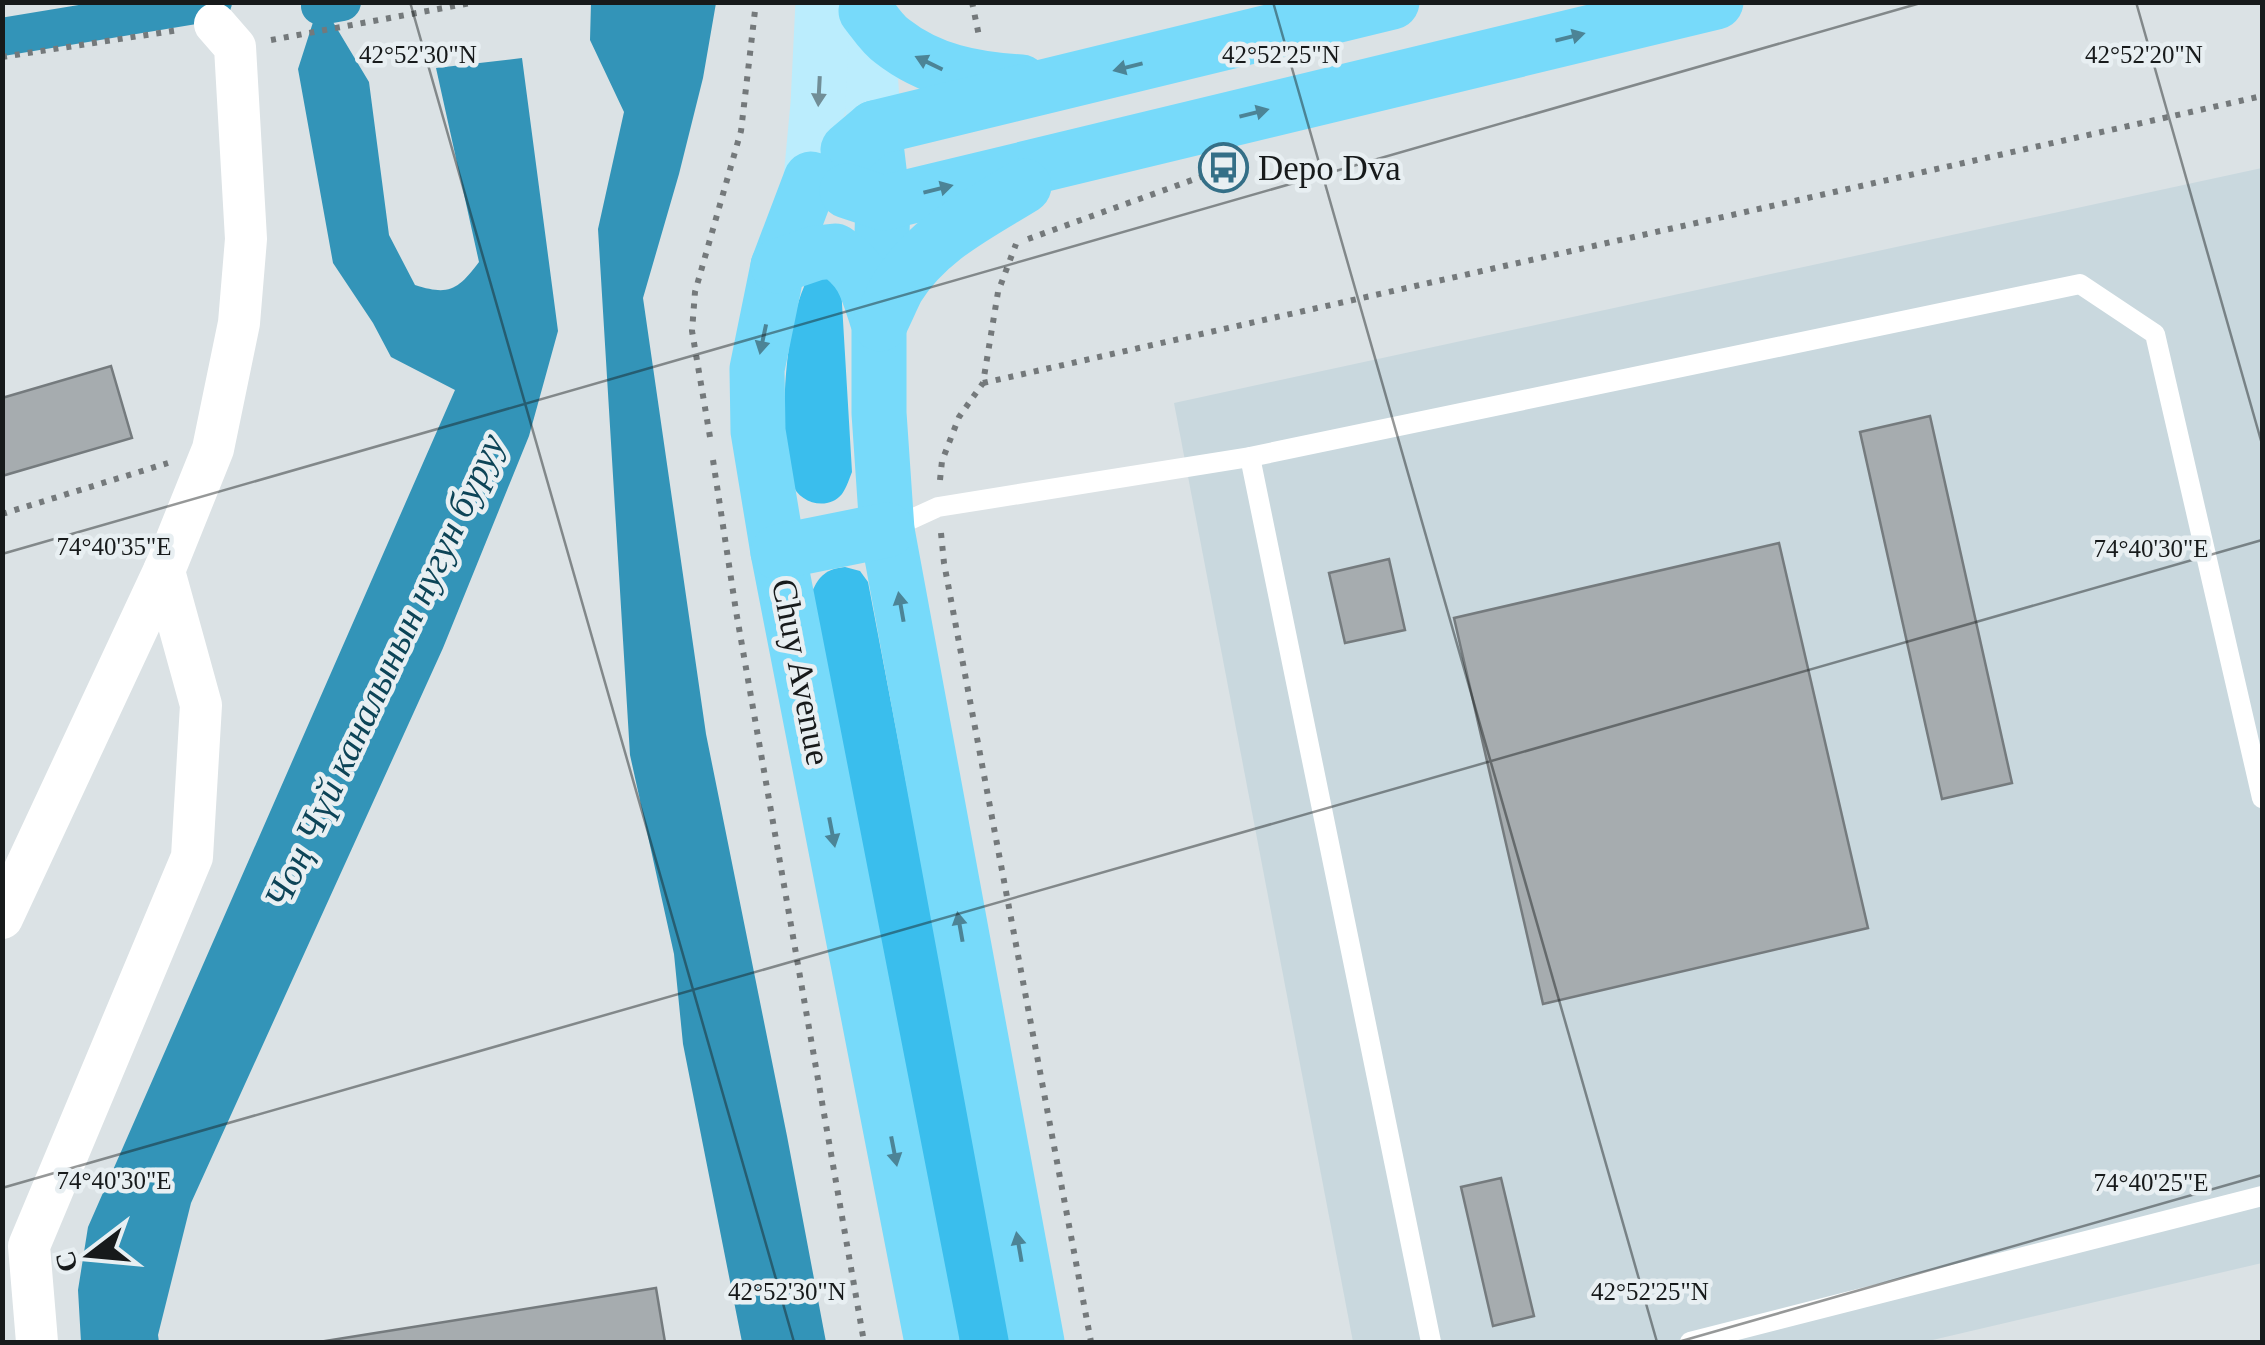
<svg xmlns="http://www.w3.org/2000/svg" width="2265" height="1345" font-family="'Times New Roman',serif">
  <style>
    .built { fill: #c9d8de }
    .forest { fill: #3abeed }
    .water { fill: #3394b8 }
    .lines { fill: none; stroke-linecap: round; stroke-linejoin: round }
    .canal { stroke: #3394b8; stroke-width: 38 }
    .building { fill: #a6acaf; stroke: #757b7e; stroke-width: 2.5 }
    .path { stroke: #74797b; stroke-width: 6; stroke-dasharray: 5 8; stroke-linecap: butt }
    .service { stroke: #fff; stroke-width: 20 }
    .minor { stroke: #fff; stroke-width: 42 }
    .secondary { stroke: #bbedfd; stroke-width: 55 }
    .primary { stroke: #77dafa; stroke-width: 55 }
    .oneway { fill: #4c8496 }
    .oneway2 { fill: #718e97 }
    .ticks { fill: none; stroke: #171a1b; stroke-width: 2.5; stroke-opacity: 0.45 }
    .labels { text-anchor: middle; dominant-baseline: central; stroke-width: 9; stroke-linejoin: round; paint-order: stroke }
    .poi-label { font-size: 35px; fill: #171a1b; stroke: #e8eff2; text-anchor: start }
    .street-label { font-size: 35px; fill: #171a1b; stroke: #e8eff2 }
    .water-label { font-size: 38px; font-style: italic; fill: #0d4457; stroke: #e8eff2 }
    .ticks-label { font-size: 25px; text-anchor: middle; fill: #171a1b; stroke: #e8eff2; stroke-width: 9; stroke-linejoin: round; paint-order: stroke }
  </style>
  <rect width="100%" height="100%" fill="#dbe2e5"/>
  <!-- built -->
  <polygon class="built" points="2262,168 2262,1263 1924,1342 1353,1342 1174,403"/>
  <!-- forest -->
  <g class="forest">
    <path d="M815,269L841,287L852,472C849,479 847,487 842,494C828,511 799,504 792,483C777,441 784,301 815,269Z"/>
    <path d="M845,567L860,571L868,582L1013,1342H956L812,592C819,575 827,569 845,567Z"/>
  </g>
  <!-- water -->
  <g class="water">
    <path d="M313,3H327V12L369,82L389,235L415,285C449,296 458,290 479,262L436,68L522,58L558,331L529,436L443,648L191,1203L158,1335L159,1342H81L78,1290L88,1227L455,390L391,357L373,323L333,263L298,69L315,16Z"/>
    <polygon points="591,3 716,3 703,78 679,174 643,298 706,734 787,1136 826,1342 742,1342 683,1044 674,954 630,755 598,229 624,112 590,40"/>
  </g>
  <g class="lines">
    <!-- canal -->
    <g class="canal">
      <polyline points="320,6 342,2"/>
      <polyline points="2,37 213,2"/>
    </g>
  </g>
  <!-- building -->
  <g class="building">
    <polygon points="111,366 132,438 2,476 2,398"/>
    <polygon points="1930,416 2012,783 1942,799 1860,432"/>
    <polygon points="1779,543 1868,928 1543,1004 1454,618"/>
    <polygon points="1389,559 1405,630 1345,643 1329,573"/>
    <polygon points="1501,1178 1534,1316 1493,1326 1461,1187"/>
    <polygon points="656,1288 665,1342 319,1342"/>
  </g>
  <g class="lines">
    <!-- path -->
    <g class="path">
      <polyline points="972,2 979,36"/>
      <polyline points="271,40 476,2"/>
      <polyline points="2,57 179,30"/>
      <polyline points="1028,239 1209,174"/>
      <polyline points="983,383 2262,96"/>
      <polyline points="710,437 692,331 695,292 741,131 756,2"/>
      <polyline points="713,460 736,611 864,1342"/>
      <polyline points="940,480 942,461 959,417 983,383 998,292 1016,244"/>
      <polyline points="2,514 168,463"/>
      <polyline points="941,533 944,563 1091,1342"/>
    </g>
    <!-- service -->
    <g class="service">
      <polyline points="1250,457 1431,1342"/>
      <polyline points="890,529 938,507 1250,457 2080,284 2155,334 2262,798"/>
      <polyline points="1690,1342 2262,1196"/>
    </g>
    <!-- minor -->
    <g class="minor">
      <polyline points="2,918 164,571"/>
      <polyline points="37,1342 29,1246 192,857 201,705 164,571 213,449 239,323 246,239 235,47 215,24"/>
    </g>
    <!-- secondary -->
    <g class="secondary">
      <polyline points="865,2 874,128"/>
      <polyline points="811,179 818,104 823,2"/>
    </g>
    <!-- primary -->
    <g class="primary">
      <path d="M866,11C874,21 882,34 892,41C930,71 974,79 1021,82"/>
      <polyline points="874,128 883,203 879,326 879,413 887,530 1037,1342"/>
      <polyline points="848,150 874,128 1392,2"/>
      <polyline points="811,179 778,266 757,369 758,431 778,552 932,1342"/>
      <polyline points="847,191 883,203 1716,2"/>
      <path d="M778,266L816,253L835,251C863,269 867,288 877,319"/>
      <path d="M880,324C886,312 891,300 897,288C927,239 977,215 1024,186"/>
      <polyline points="778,552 887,530"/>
    </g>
  </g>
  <!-- one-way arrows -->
  <defs><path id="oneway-solid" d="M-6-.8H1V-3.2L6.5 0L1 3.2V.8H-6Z" transform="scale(2.5)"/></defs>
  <g class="oneway">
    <use href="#oneway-solid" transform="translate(1570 37) rotate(-14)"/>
    <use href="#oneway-solid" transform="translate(929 63) rotate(-154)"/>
    <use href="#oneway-solid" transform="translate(1128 67) rotate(166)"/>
    <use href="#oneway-solid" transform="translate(1254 113) rotate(-14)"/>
    <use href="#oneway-solid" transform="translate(938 189) rotate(-14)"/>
    <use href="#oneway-solid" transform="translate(763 339) rotate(102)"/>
    <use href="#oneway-solid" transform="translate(901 607) rotate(-100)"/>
    <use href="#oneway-solid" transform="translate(832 832) rotate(79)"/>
    <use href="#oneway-solid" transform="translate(960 927) rotate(-100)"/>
    <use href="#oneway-solid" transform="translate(894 1151) rotate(79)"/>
    <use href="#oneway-solid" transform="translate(1019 1247) rotate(-100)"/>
  </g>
  <use class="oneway2" href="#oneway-solid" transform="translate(819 91) rotate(93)"/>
  <!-- ticks -->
  <path class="ticks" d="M410,2L794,1342M1273,2L1657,1342M2136,2L2262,444M2,554L1924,2M2,1188L2262,540M1678,1342L2262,1175"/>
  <!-- icons -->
  <defs>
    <symbol id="bus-ring" viewBox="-11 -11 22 22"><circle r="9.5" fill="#e8eff2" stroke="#346f87" stroke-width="1.5"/><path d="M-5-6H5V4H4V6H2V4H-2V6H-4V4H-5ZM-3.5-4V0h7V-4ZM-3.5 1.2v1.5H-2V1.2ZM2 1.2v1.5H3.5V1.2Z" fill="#346f87"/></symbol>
  </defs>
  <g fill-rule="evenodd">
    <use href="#bus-ring" x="1196" y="140" width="55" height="55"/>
  </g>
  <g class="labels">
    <!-- poi labels -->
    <g class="poi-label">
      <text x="1258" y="168">Depo Dva</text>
    </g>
    <!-- street labels -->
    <g class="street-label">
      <text transform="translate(801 672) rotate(79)">Chuy Avenue</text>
    </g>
    <!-- water labels -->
    <g class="water-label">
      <text transform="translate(384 671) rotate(-65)">Чоң Чүй каналынын нугун буруу</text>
    </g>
  </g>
  <g class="ticks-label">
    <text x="418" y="63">42°52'30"N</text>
    <text x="1281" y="63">42°52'25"N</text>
    <text x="2144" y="63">42°52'20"N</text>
    <text x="114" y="555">74°40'35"E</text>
    <text x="2151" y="557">74°40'30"E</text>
    <text x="114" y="1189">74°40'30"E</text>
    <text x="2151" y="1191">74°40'25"E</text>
    <text x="787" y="1300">42°52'30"N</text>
    <text x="1650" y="1300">42°52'25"N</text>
  </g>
  <!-- border -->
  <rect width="2265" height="1345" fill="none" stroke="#171a1b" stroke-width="10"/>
  <!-- north arrow -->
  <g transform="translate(90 1255) rotate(254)" stroke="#e8eff2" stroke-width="8" paint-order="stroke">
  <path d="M0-8L18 38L0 25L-18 38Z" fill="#171a1b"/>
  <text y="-15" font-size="28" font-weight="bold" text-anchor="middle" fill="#171a1b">С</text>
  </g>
</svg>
